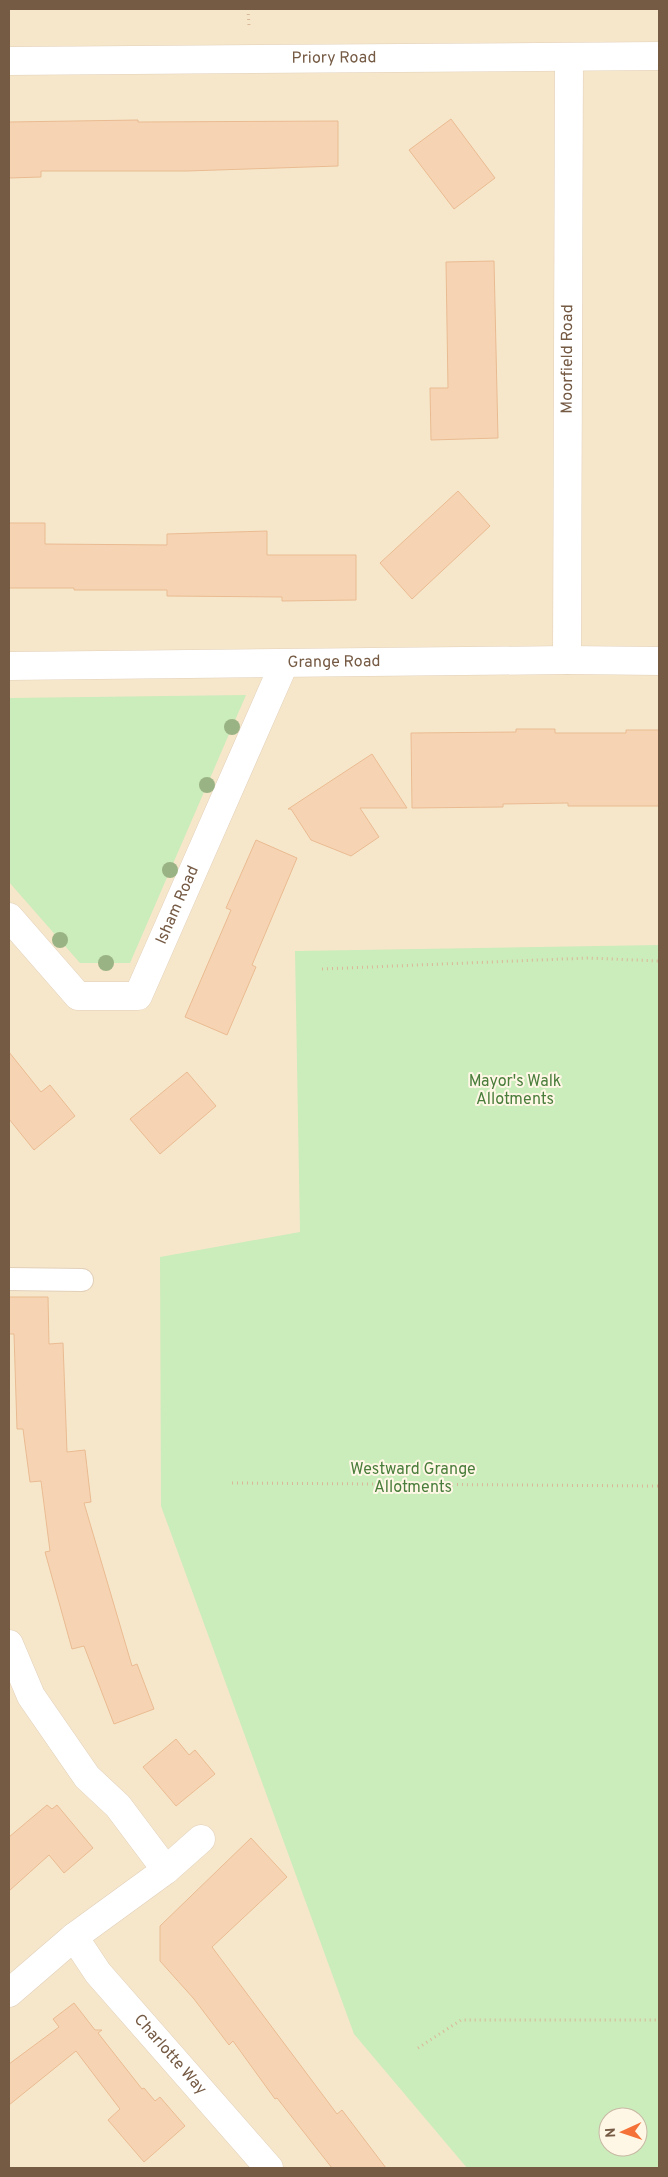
<svg xmlns="http://www.w3.org/2000/svg" width="668" height="2177" font-family="Overpass,sans-serif">
  <style>
    .residential { fill: #f6e7cb; fill-rule: evenodd }
    .green { fill: #cbecbb; fill-rule: evenodd }
    .building { fill: #f6d4b3; stroke: #eabb92 }
    .lines { fill: none; stroke-linecap: round; stroke-linejoin: round }
    .service-casing { stroke: #e2d0b9; stroke-width: 24 }
    .minor-casing { stroke: #e2d0b9; stroke-width: 29 }
    .tertiary-casing { stroke: #e2d0b9; stroke-width: 29 }
    .path { stroke: #dab796; stroke-width: 3; stroke-dasharray: 1 4; stroke-linecap: butt }
    .service { stroke: #fff; stroke-width: 22 }
    .minor { stroke: #fff; stroke-width: 28 }
    .tertiary { stroke: #fff; stroke-width: 28 }
    .tree { fill: #9ab384 }
    .labels { text-anchor: middle; dominant-baseline: central; stroke-width: 4; stroke-linejoin: round; paint-order: stroke }
    .street-label { font-size: 16px; fill: #755a44; stroke: #fff7e5 }
    .park-label { font-size: 16px; fill: #497d3b; stroke: #fff7e5 }
  </style>
  <rect width="100%" height="100%" fill="#fef4dd"/>
  <!-- residential -->
  <path class="residential" d="M9,9H659V2168H9ZM608,2117H638V2147H608Z"/>
  <!-- green -->
  <g class="green">
    <polygon points="246,695 130,963 80,963 9,882 9,698"/>
    <path d="M659,945V2168H467L354,2034L161,1506L160,1257L300,1232L295,951ZM608,2117H638V2147H608Z"/>
  </g>
  <!-- building -->
  <g class="building">
    <polygon points="451,119 495,178 454,209 409,150"/>
    <polygon points="138,120 138,122 338,121 338,166 187,171 41,171 41,177 9,178 9,122"/>
    <polygon points="494,261 498,438 431,440 430,388 448,388 446,262"/>
    <polygon points="458,491 490,526 412,599 380,563"/>
    <polygon points="9,523 45,523 45,544 167,545 167,534 267,531 267,555 356,555 356,600 282,601 282,597 167,596 167,590 74,590 74,588 9,588"/>
    <polygon points="516,729 555,729 555,733 626,733 626,730 659,730 659,806 568,806 568,803 503,804 503,807 412,808 411,733 516,732"/>
    <polygon points="372,754 407,808 360,808 379,837 351,856 311,840 291,809 288,809"/>
    <polygon points="256,840 297,858 252,965 256,967 227,1035 185,1017 231,910 226,908"/>
    <polygon points="9,1052 41,1092 50,1085 75,1116 34,1150 9,1119"/>
    <polygon points="187,1072 216,1106 160,1154 130,1119"/>
    <polygon points="9,1297 48,1297 49,1344 63,1343 67,1452 85,1450 91,1502 84,1503 132,1666 137,1664 154,1709 114,1724 84,1646 72,1649 45,1552 50,1551 41,1481 30,1482 23,1429 17,1429 14,1334 9,1334"/>
    <polygon points="176,1739 189,1755 195,1750 215,1774 176,1806 143,1767"/>
    <polygon points="47,1805 52,1809 57,1805 93,1848 64,1873 49,1855 9,1891 9,1837"/>
    <polygon points="251,1838 287,1877 212,1947 337,2114 342,2110 386,2168 332,2168 277,2098 275,2099 233,2041 229,2045 194,1999 160,1961 160,1926"/>
    <polygon points="74,2003 95,2030 102,2030 98,2033 142,2089 144,2088 155,2101 160,2097 185,2126 144,2162 108,2120 120,2109 76,2051 9,2105 9,2064 59,2027 53,2019"/>
  </g>
  <g class="lines">
    <defs>
      <polyline id="service" points="9,1279 82,1280"/>
      <g id="minor">
        <path id="s1" d="M9,61L659,56"/>
        <path id="s2" d="M567,660L569,58"/>
        <path id="s3" d="M9,917L78,996H138L284,664"/>
        <polyline points="9,1644 31,1696 87,1777 118,1806 166,1870"/>
        <polyline points="74,1937 166,1870 201,1839"/>
        <path id="s4" d="M9,1993L74,1937L98,1973L269,2168"/>
      </g>
      <g id="tertiary">
        <path id="s5" d="M9,666L567,660L659,661"/>
      </g>
    </defs>
    <!-- service casing -->
    <use href="#service" class="service-casing"/>
    <!-- minor casing -->
    <use href="#minor" class="minor-casing"/>
    <!-- tertiary casing -->
    <use href="#tertiary" class="tertiary-casing"/>
    <!-- path -->
    <g class="path">
      <polyline points="248,9 249,26"/>
      <polyline points="322,969 588,958 659,961"/>
      <polyline points="232,1483 659,1486"/>
      <polyline points="418,2048 461,2020 659,2020"/>
    </g>
    <!-- service -->
    <use href="#service" class="service"/>
    <!-- minor -->
    <use href="#minor" class="minor"/>
    <!-- tertiary -->
    <use href="#tertiary" class="tertiary"/>
  </g>
  <!-- trees -->
  <g class="tree">
    <circle cx="232" cy="727" r="8"/>
    <circle cx="207" cy="785" r="8"/>
    <circle cx="170" cy="870" r="8"/>
    <circle cx="60" cy="940" r="8"/>
    <circle cx="106" cy="963" r="8"/>
  </g>
  <g class="labels">
    <!-- street labels -->
    <g class="street-label">
      <text stroke="none"><textPath href="#s1" startOffset="325">Priory Road</textPath></text>
      <text stroke="none"><textPath href="#s2" startOffset="301">Moorfield Road</textPath></text>
      <text stroke="none"><textPath href="#s5" startOffset="325">Grange Road</textPath></text>
      <text stroke="none"><textPath href="#s3" startOffset="264">Isham Road</textPath></text>
      <text stroke="none"><textPath href="#s4" startOffset="238">Charlotte Way</textPath></text>
    </g>
    <!-- park labels -->
    <g class="park-label">
      <text x="515" y="1082">Mayor's Walk<tspan x="515" dy="18">Allotments</tspan></text>
      <text x="413" y="1470">Westward Grange<tspan x="413" dy="18">Allotments</tspan></text>
    </g>
  </g>
  <!-- border -->
  <rect width="668" height="2177" fill="none" stroke="#755a44" stroke-width="20"/>
  <!-- north arrow -->
  <g transform="translate(623 2132) rotate(267)"><circle r="24" fill="#fff7e5" stroke="#c8b8a5"/>
  <path d="M0-4L9 19L0 12L-9 19Z" fill="#f47237"/>
  <text y="-8" font-size="14" font-weight="bold" text-anchor="middle" fill="#755a44">N</text>
  </g>
</svg>
